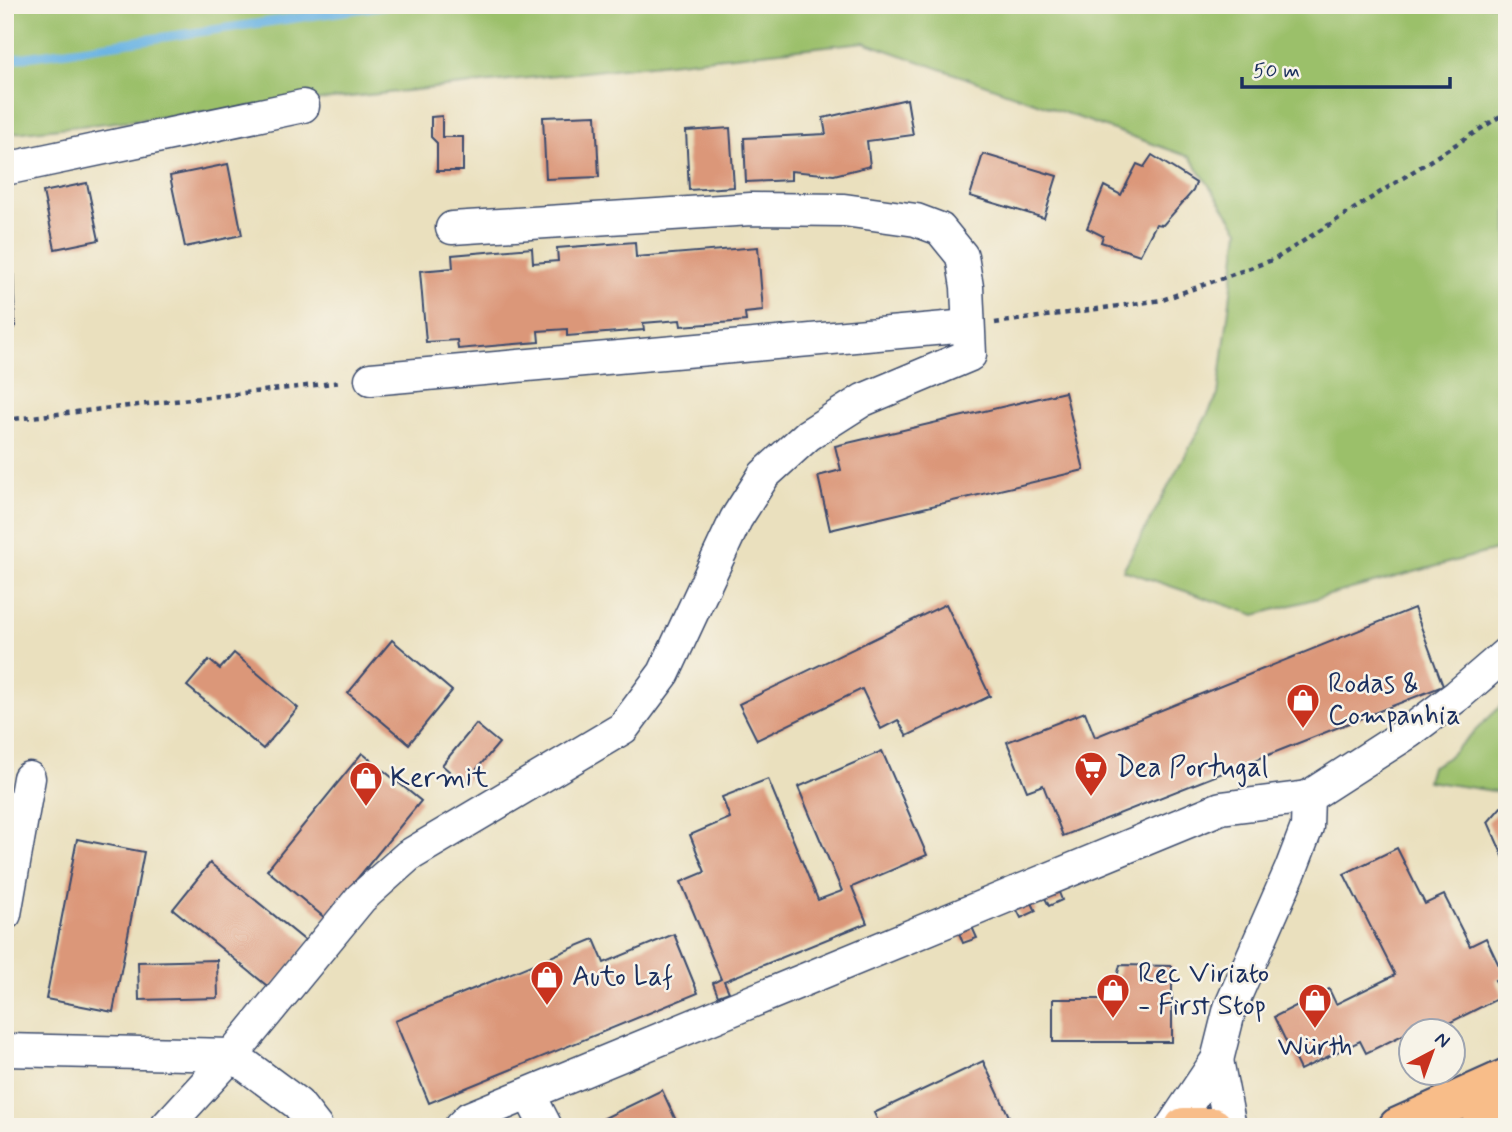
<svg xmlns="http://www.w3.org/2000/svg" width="1512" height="1132" font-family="Mynerve,sans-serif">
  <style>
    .green { fill: #9bc06a; stroke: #5b7864; stroke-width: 2 }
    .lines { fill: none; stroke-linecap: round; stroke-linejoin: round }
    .stream { stroke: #6bb4e3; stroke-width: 9 }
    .building { fill: #db9779 }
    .minor-casing { stroke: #3a4a6c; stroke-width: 35 }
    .major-casing { stroke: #3a4a6c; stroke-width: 42 }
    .path { stroke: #3a4a6c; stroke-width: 4.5; stroke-dasharray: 5 5; stroke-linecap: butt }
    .minor { stroke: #fff; stroke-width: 32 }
    .major { stroke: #f8bd89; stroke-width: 38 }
    .labels { text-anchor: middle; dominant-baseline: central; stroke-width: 5; stroke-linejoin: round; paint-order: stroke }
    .poi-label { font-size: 28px; fill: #1b2f5e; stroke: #f7f3e8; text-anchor: start }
  </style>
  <rect width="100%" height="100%" fill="#f7f3e8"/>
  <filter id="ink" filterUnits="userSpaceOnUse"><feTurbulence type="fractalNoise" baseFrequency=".0143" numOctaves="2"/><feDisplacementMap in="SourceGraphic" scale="14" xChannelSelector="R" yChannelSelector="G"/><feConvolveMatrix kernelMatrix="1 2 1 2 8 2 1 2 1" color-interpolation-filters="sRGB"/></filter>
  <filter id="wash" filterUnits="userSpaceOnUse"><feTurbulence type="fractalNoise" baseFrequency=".00686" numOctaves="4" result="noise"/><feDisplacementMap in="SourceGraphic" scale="28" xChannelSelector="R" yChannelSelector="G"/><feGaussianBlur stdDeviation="1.57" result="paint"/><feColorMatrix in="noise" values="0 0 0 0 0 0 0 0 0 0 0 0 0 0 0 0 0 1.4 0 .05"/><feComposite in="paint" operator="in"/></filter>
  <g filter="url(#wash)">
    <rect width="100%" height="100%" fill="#eae0be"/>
    <!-- green -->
    <g class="green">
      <polygon points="5,5 1507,5 1507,547 1255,615 1123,570 1218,395 1239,230 1190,157 864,42 5,134"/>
      <polygon points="1507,700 1507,793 1427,781 1431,767 1447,758"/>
    </g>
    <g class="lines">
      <!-- stream -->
      <polyline class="stream" points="5,60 386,5"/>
    </g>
    <g id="blocks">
      <!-- building -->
      <g class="building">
        <polygon points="907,99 913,135 867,141 870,166 834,175 791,171 791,180 746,182 744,138 826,134 823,118"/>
        <polygon points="596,115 599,177 546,179 543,117"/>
        <polygon points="442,116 442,137 463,137 463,171 437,171 437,143 431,137 431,117"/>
        <polygon points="730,128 734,187 689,190 686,131"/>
        <polygon points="983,154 1057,176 1044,218 970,196"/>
        <polygon points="1152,155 1196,183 1193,191 1163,225 1156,224 1140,255 1101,242 1103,236 1087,228 1104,186 1121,195 1137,164 1144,167"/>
        <polygon points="228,164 242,235 185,247 170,176"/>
        <polygon points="87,183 99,240 55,249 43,192"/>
        <polygon points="635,242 636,257 758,247 763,311 745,313 746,321 681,326 680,320 643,323 644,330 567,336 567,329 538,331 539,342 458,349 457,340 426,342 420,271 453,268 452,255 532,248 533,263 558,261 557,248"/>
        <polygon points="13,263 15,328 5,330 5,264"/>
        <polygon points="1065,392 1084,470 830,530 818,476 841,470 835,446"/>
        <polygon points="946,604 990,696 907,736 898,720 881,729 862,689 757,740 739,704"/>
        <polygon points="1414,608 1443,686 1063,836 1043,785 1027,791 1007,742 1085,712 1095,737"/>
        <polygon points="392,640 452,691 409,744 348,693"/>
        <polygon points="234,653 298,708 263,749 187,686 209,660 220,669"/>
        <polygon points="476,724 499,743 464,784 442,765"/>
        <polygon points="882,751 927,855 852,887 867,923 724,981 729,992 718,996 713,983 721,979 681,882 705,872 690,835 730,818 722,797 768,779 818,900 842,891 798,787"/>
        <polygon points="362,753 421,801 325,918 267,870"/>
        <polygon points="1501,807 1507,808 1507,865 1488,822"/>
        <polygon points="77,839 144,852 113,1012 46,999"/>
        <polygon points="1397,848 1425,904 1444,895 1470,946 1486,938 1504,976 1495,980 1503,996 1435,1030 1426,1030 1423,1025 1366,1053 1360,1041 1300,1070 1274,1017 1329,989 1336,1004 1395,975 1344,874"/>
        <polygon points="210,863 308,943 271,989 173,909"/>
        <polygon points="1058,890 1062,900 1049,906 1044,896"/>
        <polygon points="1031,901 1036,911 1021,918 1016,908"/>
        <polygon points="972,927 977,938 963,943 959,933"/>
        <polygon points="674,934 698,993 429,1103 395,1021 594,939 604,963"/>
        <polygon points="217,960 218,998 139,1000 138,962"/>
        <polygon points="1120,965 1172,966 1172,1042 1053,1042 1053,999 1102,999 1102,985 1115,985"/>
        <polygon points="983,1061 1014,1127 881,1127 874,1113"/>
        <polygon points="662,1090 679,1127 586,1127"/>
      </g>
    </g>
  </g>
  <g filter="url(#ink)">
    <use href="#blocks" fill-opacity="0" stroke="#3a4a6c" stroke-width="2"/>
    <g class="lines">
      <defs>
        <g id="minor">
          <polyline points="5,169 303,106"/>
          <polyline points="371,379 968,326"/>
          <polyline points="5,914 29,778"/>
          <polyline points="5,1050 232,1055 298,1104 316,1127"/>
          <polyline points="1217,1060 1230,1127"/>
          <polyline points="529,1094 546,1127"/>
          <polyline points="166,1127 232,1055 361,898 408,856 623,728 664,673 736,519 764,475 808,435 863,400 970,355 967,287 962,256 940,229 916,220 844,210 751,209 452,228"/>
          <polyline points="460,1127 469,1118 1221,808 1308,797"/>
          <polyline points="1172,1127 1217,1060 1230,1008 1291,869 1307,827 1308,797 1409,732 1457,696 1507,653"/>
        </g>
        <g id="major">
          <polyline points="1184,1127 1213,1127"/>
          <polyline points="1398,1127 1507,1078"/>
          <polyline points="1480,1127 1507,1115"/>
        </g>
      </defs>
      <!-- minor casing -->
      <use href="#minor" class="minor-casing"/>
      <!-- major casing -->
      <use href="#major" class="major-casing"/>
      <!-- path -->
      <g class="path">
        <polyline points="995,323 1162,300 1275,259 1507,112"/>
        <polyline points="5,420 342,382"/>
      </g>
      <!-- minor -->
      <use href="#minor" class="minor"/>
      <!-- major -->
      <use href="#major" class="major"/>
    </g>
  </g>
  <!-- icons -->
  <defs>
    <symbol id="shop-pin" viewBox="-11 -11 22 30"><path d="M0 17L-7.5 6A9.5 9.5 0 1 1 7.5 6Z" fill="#c8321e" stroke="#f7f3e8"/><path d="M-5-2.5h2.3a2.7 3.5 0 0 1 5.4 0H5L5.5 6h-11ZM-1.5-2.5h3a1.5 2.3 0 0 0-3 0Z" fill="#fff"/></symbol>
    <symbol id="supermarket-pin" viewBox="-11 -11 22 30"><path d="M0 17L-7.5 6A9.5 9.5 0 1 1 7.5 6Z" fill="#c8321e" stroke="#f7f3e8"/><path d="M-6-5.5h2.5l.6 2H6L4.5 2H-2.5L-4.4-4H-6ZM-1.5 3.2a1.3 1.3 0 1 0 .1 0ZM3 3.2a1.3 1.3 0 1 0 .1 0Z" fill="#fff"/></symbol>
  </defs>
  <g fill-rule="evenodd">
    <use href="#shop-pin" x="1284" y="681" width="38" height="52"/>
    <use href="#supermarket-pin" x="1072" y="749" width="38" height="52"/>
    <use href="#shop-pin" x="347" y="759" width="38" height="52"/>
    <use href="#shop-pin" x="528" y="958" width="38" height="52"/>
    <use href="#shop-pin" x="1094" y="971" width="38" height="52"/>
    <use href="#shop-pin" x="1296" y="981" width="38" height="52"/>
  </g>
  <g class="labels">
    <!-- poi labels -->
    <g class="poi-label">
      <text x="1328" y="684">Rodas &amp;<tspan x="1328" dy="32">Companhia</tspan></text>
      <text x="1116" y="768">Dea Portugal</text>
      <text x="390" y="778">Kermit</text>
      <text x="1138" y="974">Rec Viriato<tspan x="1138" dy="32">- First Stop</tspan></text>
      <text x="572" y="977">Auto Laf</text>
      <text x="1315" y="1047" text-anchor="middle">Würth</text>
    </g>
  </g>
  <!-- margin -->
  <rect width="1512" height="1132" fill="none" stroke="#f7f3e8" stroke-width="28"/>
  <!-- north arrow -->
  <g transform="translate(1432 1052) rotate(41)"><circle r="33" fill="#f7f3e8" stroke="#9fa5b1" stroke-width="2"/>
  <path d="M0-5L12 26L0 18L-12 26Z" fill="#c8321e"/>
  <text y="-10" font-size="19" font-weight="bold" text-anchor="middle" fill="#1b2f5e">N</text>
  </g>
  <!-- scale -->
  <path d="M1242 77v10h208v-10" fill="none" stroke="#1b2f5e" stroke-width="3.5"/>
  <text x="1253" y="77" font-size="21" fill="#1b2f5e" stroke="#f7f3e8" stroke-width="5" paint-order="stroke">50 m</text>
</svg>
